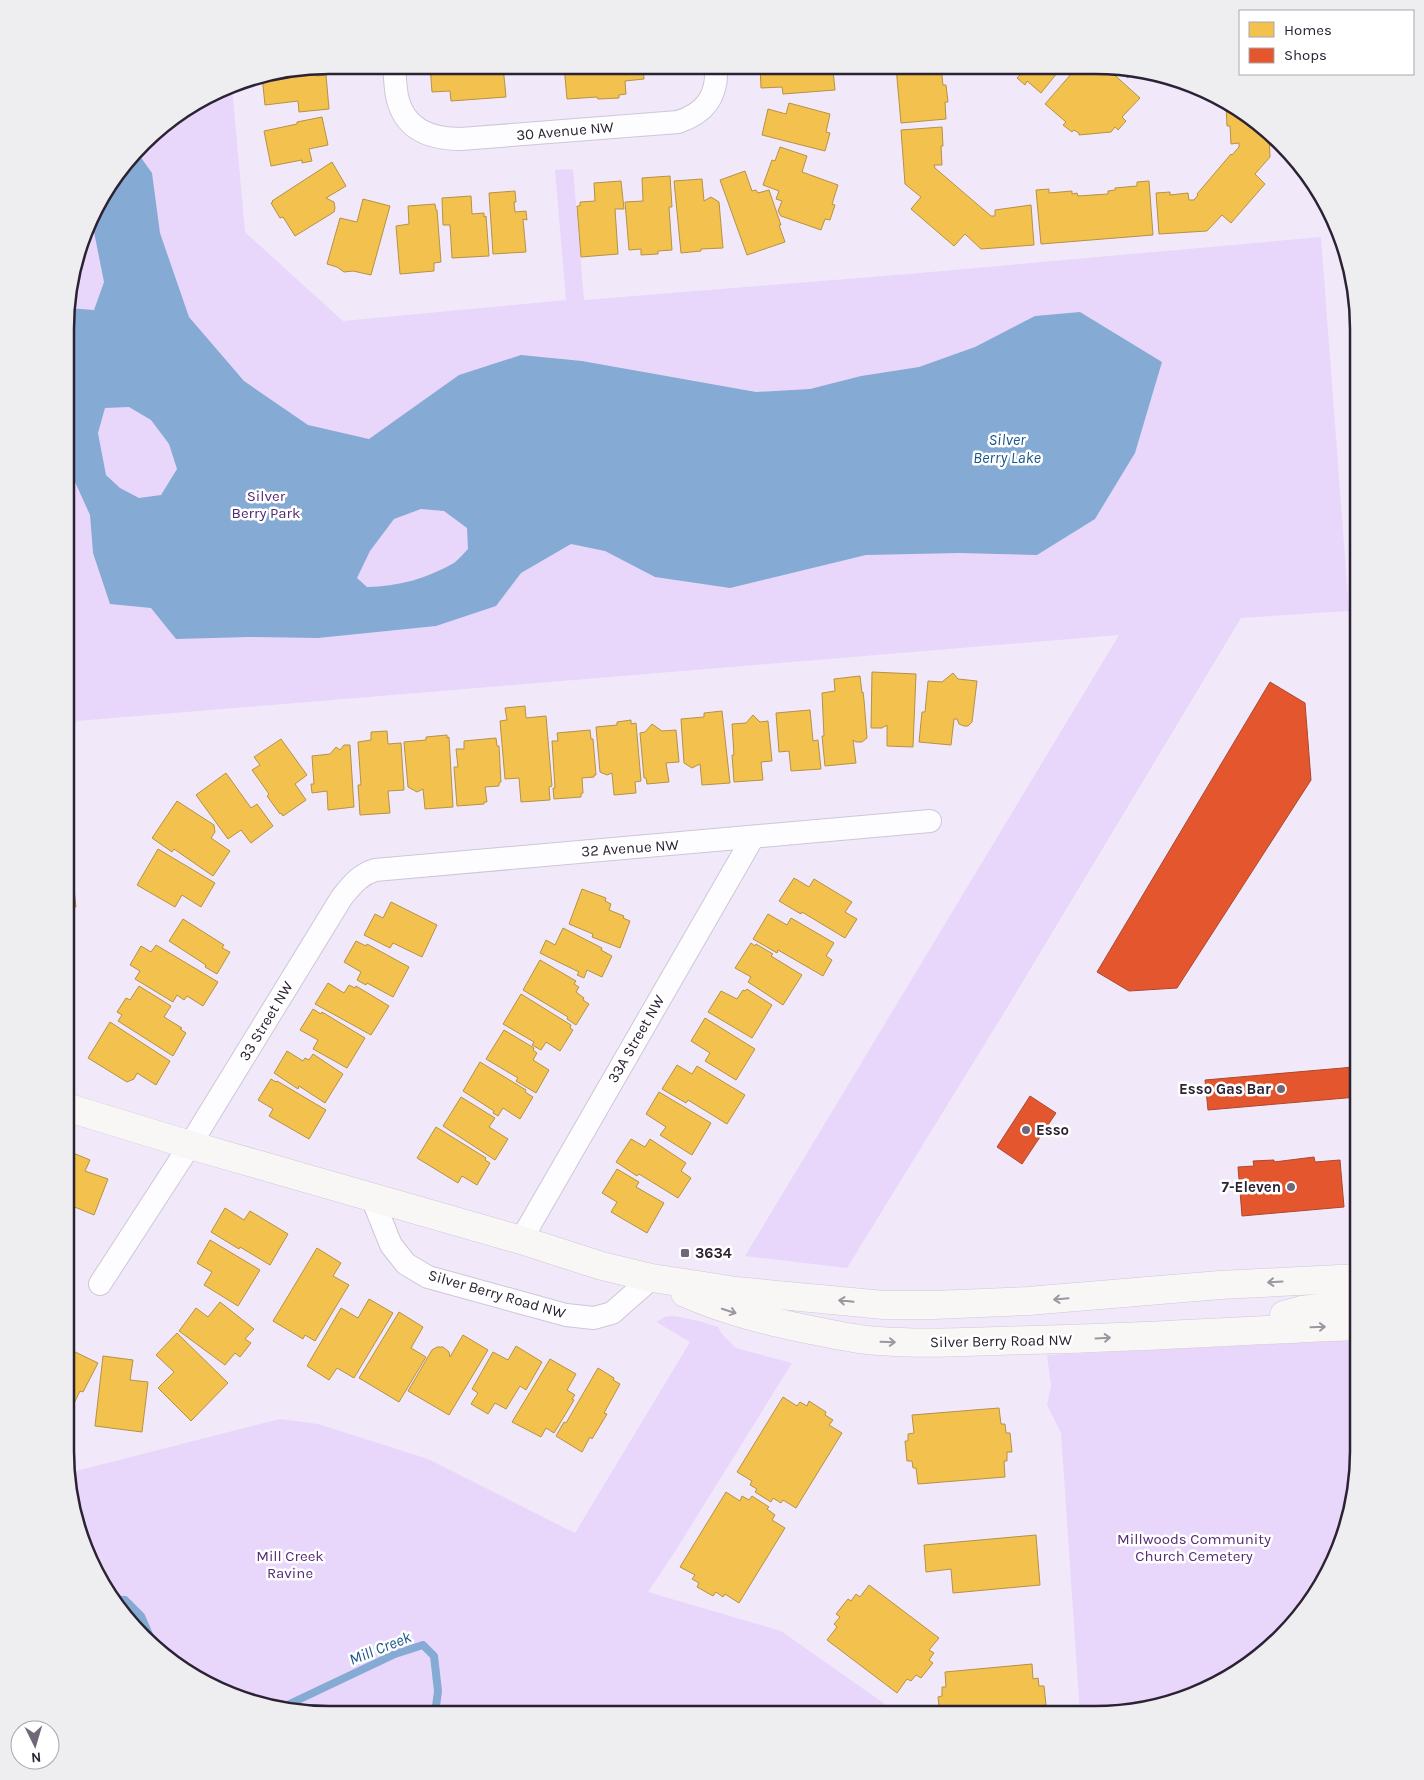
<svg xmlns="http://www.w3.org/2000/svg" width="1424" height="1780" font-family="Karla,sans-serif">
  <style>
    .green { fill: #e9d7fb }
    .water { fill: #85abd5; fill-rule: evenodd }
    .homes { fill: #f2c14e; stroke: #b69146 }
    .shops { fill: #e4572e; stroke: #ac4730 }
    .lines { fill: none; stroke-linecap: round; stroke-linejoin: round }
    .stream { stroke: #85abd5; stroke-width: 8 }
    .street-casing { stroke: #cec7d6; stroke-width: 24 }
    .secondary-casing { stroke: #cec7d6; stroke-width: 29 }
    .street { stroke: #fdfcfe; stroke-width: 22 }
    .secondary { stroke: #f9f6f6; stroke-width: 28 }
    .oneway { stroke: #9c979e }
    .poi-dot { fill: #706878; stroke: #fff; stroke-width: 2 }
    .labels { text-anchor: middle; dominant-baseline: central; stroke-width: 5; stroke-linejoin: round; paint-order: stroke }
    .street-label { font-size: 15px; fill: #2b2233; stroke: #fff }
    .park-label { font-size: 15px; fill: #542976; stroke: #fff }
    .poi-label { font-size: 15px; font-weight: bold; fill: #2b2233; stroke: #fff; text-anchor: end }
    .water-label { font-size: 16px; font-style: italic; fill: #17578a; stroke: #fff }
    .rim { fill: none; stroke: #2b2233; stroke-width: 2.5 }
  </style>
  <rect width="100%" height="100%" fill="#f1e9f9"/>
  <!-- green -->
  <g class="green">
    <polygon points="232,86 245,232 343,321 566,300 555,170 573,169 584,300 908,274 1321,237 1349,611 1241,618 1007,1008 847,1268 745,1256 1119,635 77,721 66,736 67,294 100,197 155,130"/>
    <polygon points="674,1316 699,1321 718,1327 722,1334 736,1348 792,1363 676,1550 648,1592 781,1631 899,1714 312,1714 244,1701 183,1671 131,1625 100,1583 74,1520 68,1473 280,1419 318,1424 428,1459 575,1533 690,1342 656,1322 664,1317"/>
    <polygon points="1359,1340 1358,1468 1350,1520 1323,1583 1281,1638 1227,1680 1164,1706 1112,1714 1080,1714 1061,1433 1047,1405 1051,1386 1047,1355"/>
  </g>
  <!-- water -->
  <path class="water" d="M137,152L152,173L160,233L189,317L244,381L308,425L369,439L459,375L521,355L582,361L756,392L810,389L861,376L919,367L975,347L1035,316L1080,312L1162,362L1135,453L1095,519L1037,555L959,553L866,555L730,588L655,577L605,551L571,544L521,573L496,606L436,626L318,638L249,637L176,639L151,608L110,604L93,553L90,515L75,482L67,447V308L94,310L104,282L92,222L100,197ZM129,407L151,420L169,444L177,469L161,495L139,498L120,488L106,475L98,433L105,408ZM421,509L444,511L467,528L468,549C463,554 459,559 454,563C428,578 397,587 367,587L357,578L370,551L394,519Z"/>
  <!-- homes -->
  <g class="homes">
    <polygon points="430,65 503,66 506,97 451,101 450,91 432,92"/>
    <polygon points="564,66 643,66 644,79 625,81 626,94 619,95 619,98 598,99 597,97 567,99"/>
    <polygon points="760,66 825,66 826,71 833,70 835,90 783,94 782,87 761,88"/>
    <polygon points="896,67 941,67 943,85 946,85 948,102 945,102 946,119 901,123"/>
    <polygon points="1027,67 1062,67 1041,93 1027,81 1025,85 1017,78"/>
    <polygon points="1114,67 1130,67 1137,69 1136,71 1134,69 1128,78"/>
    <polygon points="301,70 301,75 316,73 316,76 326,75 329,109 299,112 298,101 265,105 262,76"/>
    <polygon points="1109,70 1140,98 1122,117 1126,121 1118,130 1115,127 1111,132 1079,135 1079,133 1074,130 1072,132 1063,125 1066,122 1045,104 1072,73"/>
    <polygon points="789,103 830,114 826,132 830,133 825,151 762,135 768,109 786,114"/>
    <polygon points="1235,106 1242,110 1269,133 1270,157 1255,174 1265,184 1231,223 1222,215 1207,231 1159,234 1156,193 1170,192 1170,195 1188,193 1189,200 1194,200 1198,195 1197,194 1231,154 1232,155 1239,147 1239,143 1231,144 1230,126 1227,126 1226,107"/>
    <polygon points="322,117 328,145 309,149 312,161 302,163 302,160 271,166 264,131 297,124 297,122"/>
    <polygon points="942,127 943,146 941,146 942,165 934,165 935,168 991,216 995,216 995,210 1031,205 1034,245 981,249 965,234 954,246 911,209 921,197 905,184 901,130"/>
    <polygon points="780,147 807,156 802,172 838,185 832,204 835,205 830,220 825,219 821,230 781,216 778,211 782,201 776,199 779,191 763,185 772,160 775,161"/>
    <polygon points="332,162 346,186 326,198 334,202 335,208 334,212 295,236 283,217 280,218 271,203 273,202 272,201"/>
    <polygon points="745,171 752,191 756,190 758,193 769,190 781,225 779,225 785,242 747,255 720,180"/>
    <polygon points="670,176 672,207 669,207 672,250 658,251 658,254 641,255 641,249 629,250 625,202 643,201 642,178"/>
    <polygon points="702,179 704,201 711,197 719,202 723,248 701,249 701,251 681,253 674,181"/>
    <polygon points="621,181 624,209 615,209 618,254 581,257 577,206 580,206 580,202 595,201 594,183"/>
    <polygon points="1149,181 1153,235 1041,244 1036,190 1049,189 1049,193 1072,191 1072,194 1077,193 1078,196 1108,194 1108,191 1115,190 1115,188 1137,186 1137,182"/>
    <polygon points="515,191 516,202 514,202 515,212 526,211 527,220 523,219 526,252 493,254 489,193"/>
    <polygon points="471,196 472,214 484,213 484,217 486,216 489,256 452,258 450,225 443,225 442,198"/>
    <polygon points="363,199 390,206 371,275 353,271 344,272 337,267 327,264 340,218 357,222"/>
    <polygon points="435,204 436,210 437,210 441,262 434,263 434,271 400,274 396,226 409,224 408,206"/>
    <polygon points="872,672 916,674 913,747 887,746 887,725 882,728 871,728"/>
    <polygon points="953,673 958,679 977,681 972,722 968,726 964,726 959,724 957,719 954,719 951,745 919,742 922,712 925,712 928,681 942,682"/>
    <polygon points="860,676 862,693 863,692 864,700 867,738 862,742 856,742 853,740 856,763 825,766 822,736 824,736 822,693 835,691 834,679"/>
    <polygon points="525,706 526,718 546,716 552,786 549,787 550,800 521,802 519,778 505,779 500,721 507,720 505,708"/>
    <polygon points="810,710 813,741 818,740 821,769 791,771 789,751 779,752 776,713"/>
    <polygon points="722,711 730,783 702,785 700,764 692,768 684,763 681,719 704,717 704,713"/>
    <polygon points="753,715 760,722 768,721 772,761 761,762 763,780 734,782 732,755 734,755 732,724 746,723"/>
    <polygon points="631,720 631,724 636,723 641,781 635,782 636,793 614,795 612,773 607,775 600,772 596,727 617,725 617,722"/>
    <polygon points="652,724 662,731 676,730 679,762 666,763 669,782 647,784 646,778 644,778 640,733 645,732"/>
    <polygon points="590,730 591,739 593,739 596,775 594,775 594,777 582,778 583,793 581,794 581,797 554,799 553,788 555,788 552,741 558,741 557,733"/>
    <polygon points="387,731 388,744 401,743 404,790 388,791 390,813 360,815 358,785 361,785 358,742 371,740 371,732"/>
    <polygon points="447,735 447,738 449,737 453,807 425,809 423,789 417,792 408,787 404,742 426,740 426,737"/>
    <polygon points="496,738 497,746 499,746 501,782 499,783 499,786 485,787 487,802 484,802 484,804 457,806 454,767 458,767 456,749 464,749 464,741"/>
    <polygon points="281,739 307,775 295,784 306,800 283,816 281,813 280,814 267,796 269,794 252,770 260,765 254,757"/>
    <polygon points="344,745 350,745 354,807 328,810 327,791 312,793 311,784 314,784 312,756 330,754 336,747 340,750"/>
    <polygon points="226,773 251,808 257,804 273,826 251,843 241,830 228,839 196,795"/>
    <polygon points="177,801 214,825 215,832 211,838 230,851 213,876 174,849 172,852 152,838"/>
    <polygon points="158,849 215,883 201,907 182,895 175,907 137,885"/>
    <polygon points="66,871 72,871 76,907 66,908"/>
    <polygon points="794,878 809,887 814,879 852,902 845,912 857,919 845,938 802,912 801,914 779,901"/>
    <polygon points="582,889 606,898 605,901 611,904 609,910 624,916 623,918 630,921 620,948 592,937 593,934 569,924"/>
    <polygon points="391,902 437,925 422,957 393,943 390,948 364,935 375,914 383,918"/>
    <polygon points="768,914 787,925 791,918 834,943 826,956 832,960 823,976 778,950 777,953 753,939"/>
    <polygon points="183,919 224,945 222,948 230,952 217,974 205,967 206,965 169,941"/>
    <polygon points="563,928 602,948 601,950 612,956 602,977 587,970 584,978 577,975 579,972 540,953 546,940 555,945"/>
    <polygon points="356,941 366,946 367,944 409,967 393,997 367,983 366,985 357,980 361,972 344,962"/>
    <polygon points="751,943 755,946 756,944 773,954 771,956 802,975 783,1005 748,982 751,977 735,968"/>
    <polygon points="156,945 218,982 203,1006 187,996 184,1000 177,995 173,1002 135,979 140,971 130,965 141,946 151,952"/>
    <polygon points="540,960 576,981 574,984 579,987 576,992 584,998 583,1000 589,1004 576,1025 567,1019 568,1017 523,990"/>
    <polygon points="328,983 344,993 349,985 355,988 356,986 389,1006 371,1035 315,1004"/>
    <polygon points="139,986 171,1006 164,1017 182,1028 180,1029 186,1033 173,1056 118,1021 122,1015 117,1012 126,998 130,1000"/>
    <polygon points="747,989 772,1005 752,1038 708,1012 721,991 737,999 743,990 745,991"/>
    <polygon points="521,994 571,1025 570,1028 573,1030 560,1051 546,1042 541,1050 532,1045 534,1042 503,1024"/>
    <polygon points="313,1009 321,1014 322,1012 365,1038 347,1068 313,1049 318,1040 300,1030"/>
    <polygon points="705,1018 755,1049 736,1080 705,1061 710,1053 691,1041"/>
    <polygon points="110,1022 170,1061 156,1085 137,1073 134,1079 127,1082 88,1058"/>
    <polygon points="504,1030 534,1048 533,1050 537,1053 533,1060 549,1070 536,1093 516,1081 518,1078 486,1059"/>
    <polygon points="287,1051 303,1061 305,1058 309,1060 313,1054 343,1074 325,1103 299,1086 298,1089 274,1073"/>
    <polygon points="480,1062 526,1090 525,1092 533,1097 520,1119 503,1108 498,1116 493,1113 494,1111 463,1091"/>
    <polygon points="677,1065 692,1074 697,1066 745,1095 727,1124 688,1100 686,1103 662,1089"/>
    <polygon points="271,1079 276,1082 277,1081 326,1110 309,1139 269,1116 273,1109 258,1100"/>
    <polygon points="659,1092 711,1123 692,1155 660,1135 666,1127 646,1114"/>
    <polygon points="461,1097 495,1118 489,1127 508,1139 495,1160 443,1126"/>
    <polygon points="436,1127 486,1158 485,1160 490,1163 477,1185 462,1176 458,1183 417,1158"/>
    <polygon points="631,1139 645,1147 650,1139 686,1163 681,1171 691,1178 678,1198 639,1174 637,1176 616,1162"/>
    <polygon points="66,1150 90,1160 85,1171 108,1179 94,1215 65,1203"/>
    <polygon points="617,1169 639,1182 636,1187 664,1203 647,1233 611,1212 617,1202 602,1193"/>
    <polygon points="65,1206 72,1209 65,1224"/>
    <polygon points="225,1208 244,1220 250,1211 288,1234 270,1265 240,1247 239,1249 211,1232"/>
    <polygon points="210,1240 260,1270 238,1306 204,1285 212,1272 197,1263"/>
    <polygon points="317,1248 341,1263 333,1276 349,1285 315,1341 305,1335 303,1339 273,1321"/>
    <polygon points="369,1299 393,1313 354,1378 337,1368 329,1380 307,1366 341,1308 358,1318"/>
    <polygon points="220,1302 254,1329 245,1339 251,1343 240,1357 235,1353 225,1365 179,1331 196,1308 208,1317"/>
    <polygon points="399,1312 423,1327 411,1348 426,1357 399,1402 359,1378"/>
    <polygon points="177,1333 228,1383 191,1421 158,1388 174,1372 156,1355"/>
    <polygon points="463,1335 488,1350 449,1415 408,1391 432,1350 437,1347 443,1347 449,1352 450,1357"/>
    <polygon points="516,1346 542,1362 526,1390 520,1386 506,1409 495,1403 488,1414 471,1404 478,1393 472,1389 493,1352 508,1360"/>
    <polygon points="71,1350 98,1363 83,1392 80,1391 65,1422 65,1361"/>
    <polygon points="103,1356 133,1360 130,1380 148,1382 142,1432 95,1426"/>
    <polygon points="550,1359 576,1374 567,1390 575,1395 572,1399 574,1400 554,1433 546,1428 541,1437 512,1422"/>
    <polygon points="598,1368 614,1378 613,1380 620,1384 604,1413 607,1414 592,1439 590,1437 582,1452 556,1436 564,1422 566,1423"/>
    <polygon points="783,1397 797,1406 800,1402 807,1406 809,1401 826,1412 825,1415 833,1420 829,1425 842,1433 796,1508 783,1500 781,1503 773,1498 771,1502 755,1492 757,1489 750,1485 752,1481 737,1472"/>
    <polygon points="999,1408 1001,1424 1005,1424 1006,1433 1010,1433 1012,1452 1007,1452 1007,1461 1004,1461 1005,1477 918,1484 916,1468 913,1468 912,1461 907,1461 905,1441 908,1441 908,1434 914,1433 912,1415"/>
    <polygon points="726,1492 740,1501 742,1496 749,1500 752,1496 769,1507 767,1509 775,1515 772,1520 785,1528 739,1603 725,1594 723,1597 716,1592 713,1596 697,1587 699,1583 692,1579 695,1575 680,1567"/>
    <polygon points="1036,1535 1040,1585 953,1593 951,1569 926,1572 924,1545"/>
    <polygon points="869,1585 939,1638 929,1650 934,1653 929,1660 933,1663 921,1678 916,1675 911,1681 907,1679 897,1693 827,1640 837,1627 834,1624 840,1617 836,1614 848,1599 851,1601 856,1594 860,1597"/>
    <polygon points="1032,1664 1033,1679 1038,1678 1039,1686 1044,1686 1046,1705 1040,1706 1041,1714 940,1714 938,1697 942,1696 942,1687 946,1687 945,1672"/>
  </g>
  <!-- shops -->
  <g class="shops">
    <polygon points="1270,682 1305,703 1311,780 1177,988 1129,991 1097,972"/>
    <polygon points="1354,1067 1357,1097 1208,1110 1205,1080"/>
    <polygon points="1030,1096 1056,1113 1022,1164 997,1147"/>
    <polygon points="1314,1157 1315,1162 1340,1160 1344,1207 1242,1216 1238,1167 1254,1166 1253,1161 1274,1160 1274,1162"/>
  </g>
  <g class="lines">
    <!-- stream -->
    <g class="stream">
      <polyline points="112,1599 125,1600 141,1616 154,1646"/>
      <polyline points="281,1708 395,1654 423,1645 434,1656 438,1691 435,1714"/>
    </g>
    <defs>
      <g id="street">
        <path d="M394,65C395,75 395,86 397,96C404,130 431,139 461,139L678,122C706,113 718,96 716,66"/>
        <polyline points="372,1198 391,1245 406,1264 428,1277 566,1315 594,1318 612,1313 652,1278"/>
        <polyline points="521,1240 752,839"/>
        <path d="M100,1284L190,1145L342,897C352,885 359,875 375,870C560,852 745,839 930,821"/>
      </g>
      <g id="secondary">
        <polyline points="66,1107 190,1145 521,1240 602,1266 652,1278 736,1291 884,1305 934,1305 1028,1301 1220,1285 1359,1278"/>
        <path d="M685,1293C728,1312 771,1322 816,1331C837,1335 858,1340 879,1341C929,1345 980,1341 1030,1340C1140,1338 1249,1330 1359,1326"/>
        <polyline points="1284,1315 1302,1310 1359,1303"/>
      </g>
    </defs>
    <!-- street casing -->
    <use href="#street" class="street-casing"/>
    <!-- secondary casing -->
    <use href="#secondary" class="secondary-casing"/>
    <!-- street -->
    <use href="#street" class="street"/>
    <!-- secondary -->
    <use href="#secondary" class="secondary"/>
  </g>
  <!-- one-way arrows -->
  <defs><path id="oneway-shaft" d="M-6 0H5M1.5-3L5.5 0L1.5 3" fill="none" stroke-width="1.6" stroke-linecap="round" stroke-linejoin="round" transform="scale(1.25)"/></defs>
  <g class="oneway">
    <use href="#oneway-shaft" transform="translate(1275 1282) rotate(177)"/>
    <use href="#oneway-shaft" transform="translate(1061 1299) rotate(175)"/>
    <use href="#oneway-shaft" transform="translate(846 1301) rotate(-174)"/>
    <use href="#oneway-shaft" transform="translate(729 1311) rotate(18)"/>
    <use href="#oneway-shaft" transform="translate(1318 1327) rotate(-2)"/>
    <use href="#oneway-shaft" transform="translate(1103 1338) rotate(-3)"/>
    <use href="#oneway-shaft" transform="translate(888 1342) rotate(2)"/>
  </g>
  <!-- markers -->
  <g class="poi-dot">
    <circle cx="1281" cy="1089" r="5"/>
    <circle cx="1026" cy="1130" r="5"/>
    <circle cx="1291" cy="1187" r="5"/>
    <rect x="680" y="1248" width="10" height="10" rx="2.5"/>
  </g>
  <g class="labels">
    <!-- street labels -->
    <g class="street-label">
      <text transform="translate(565 131) rotate(-5)">30 Avenue NW</text>
      <text transform="translate(630 848) rotate(-4)">32 Avenue NW</text>
      <text transform="translate(266 1021) rotate(-59)">33 Street NW</text>
      <text transform="translate(636 1039) rotate(-60)">33A Street NW</text>
      <text transform="translate(497 1294) rotate(16)">Silver Berry Road NW</text>
      <text transform="translate(1001 1341) rotate(-1)">Silver Berry Road NW</text>
    </g>
    <!-- park labels -->
    <g class="park-label">
      <text x="266" y="496">Silver<tspan x="266" dy="17">Berry Park</tspan></text>
      <text x="1194" y="1539">Millwoods Community<tspan x="1194" dy="17">Church Cemetery</tspan></text>
      <text x="290" y="1556">Mill Creek<tspan x="290" dy="17">Ravine</tspan></text>
    </g>
    <!-- poi labels -->
    <g class="poi-label">
      <text x="1271" y="1089">Esso Gas Bar</text>
      <text x="1036" y="1130" text-anchor="start">Esso</text>
      <text x="1281" y="1187">7-Eleven</text>
      <text x="695" y="1253" text-anchor="start">3634</text>
    </g>
    <!-- water labels -->
    <g class="water-label">
      <text x="1007" y="439">Silver<tspan x="1007" dy="18">Berry Lake</tspan></text>
      <text transform="translate(380 1648) rotate(-22)">Mill Creek</text>
    </g>
  </g>
  <!-- crop -->
  <path d="M0 0H1424V1780H0ZM329 74H1095A255 255 0 0 1 1350 329V1451A255 255 0 0 1 1095 1706H329A255 255 0 0 1 74 1451V329A255 255 0 0 1 329 74Z" fill="#eeedef" fill-rule="evenodd"/>
  <path class="rim" d="M329 74H1095A255 255 0 0 1 1350 329V1451A255 255 0 0 1 1095 1706H329A255 255 0 0 1 74 1451V329A255 255 0 0 1 329 74Z"/>
  <!-- legend -->
  <rect x="1239" y="10" width="175" height="65" fill="#ffffff" stroke="#aaa7ad"/>
  <rect x="1249" y="22" width="25" height="15" fill="#f2c14e" stroke="#aaa7ad"/>
  <text x="1284" y="35" font-size="15" fill="#2b2233">Homes</text>
  <rect x="1249" y="48" width="25" height="15" fill="#e4572e" stroke="#aaa7ad"/>
  <text x="1284" y="60" font-size="15" fill="#2b2233">Shops</text>
  <!-- north arrow -->
  <g transform="translate(35 1745) rotate(175)"><circle r="24" fill="#ffffff" stroke="#aaa7ad"/>
  <path d="M0-4L9 19L0 12L-9 19Z" fill="#706878"/>
  <text y="-8" font-size="14" font-weight="bold" text-anchor="middle" fill="#2b2233">N</text>
  </g>
</svg>
